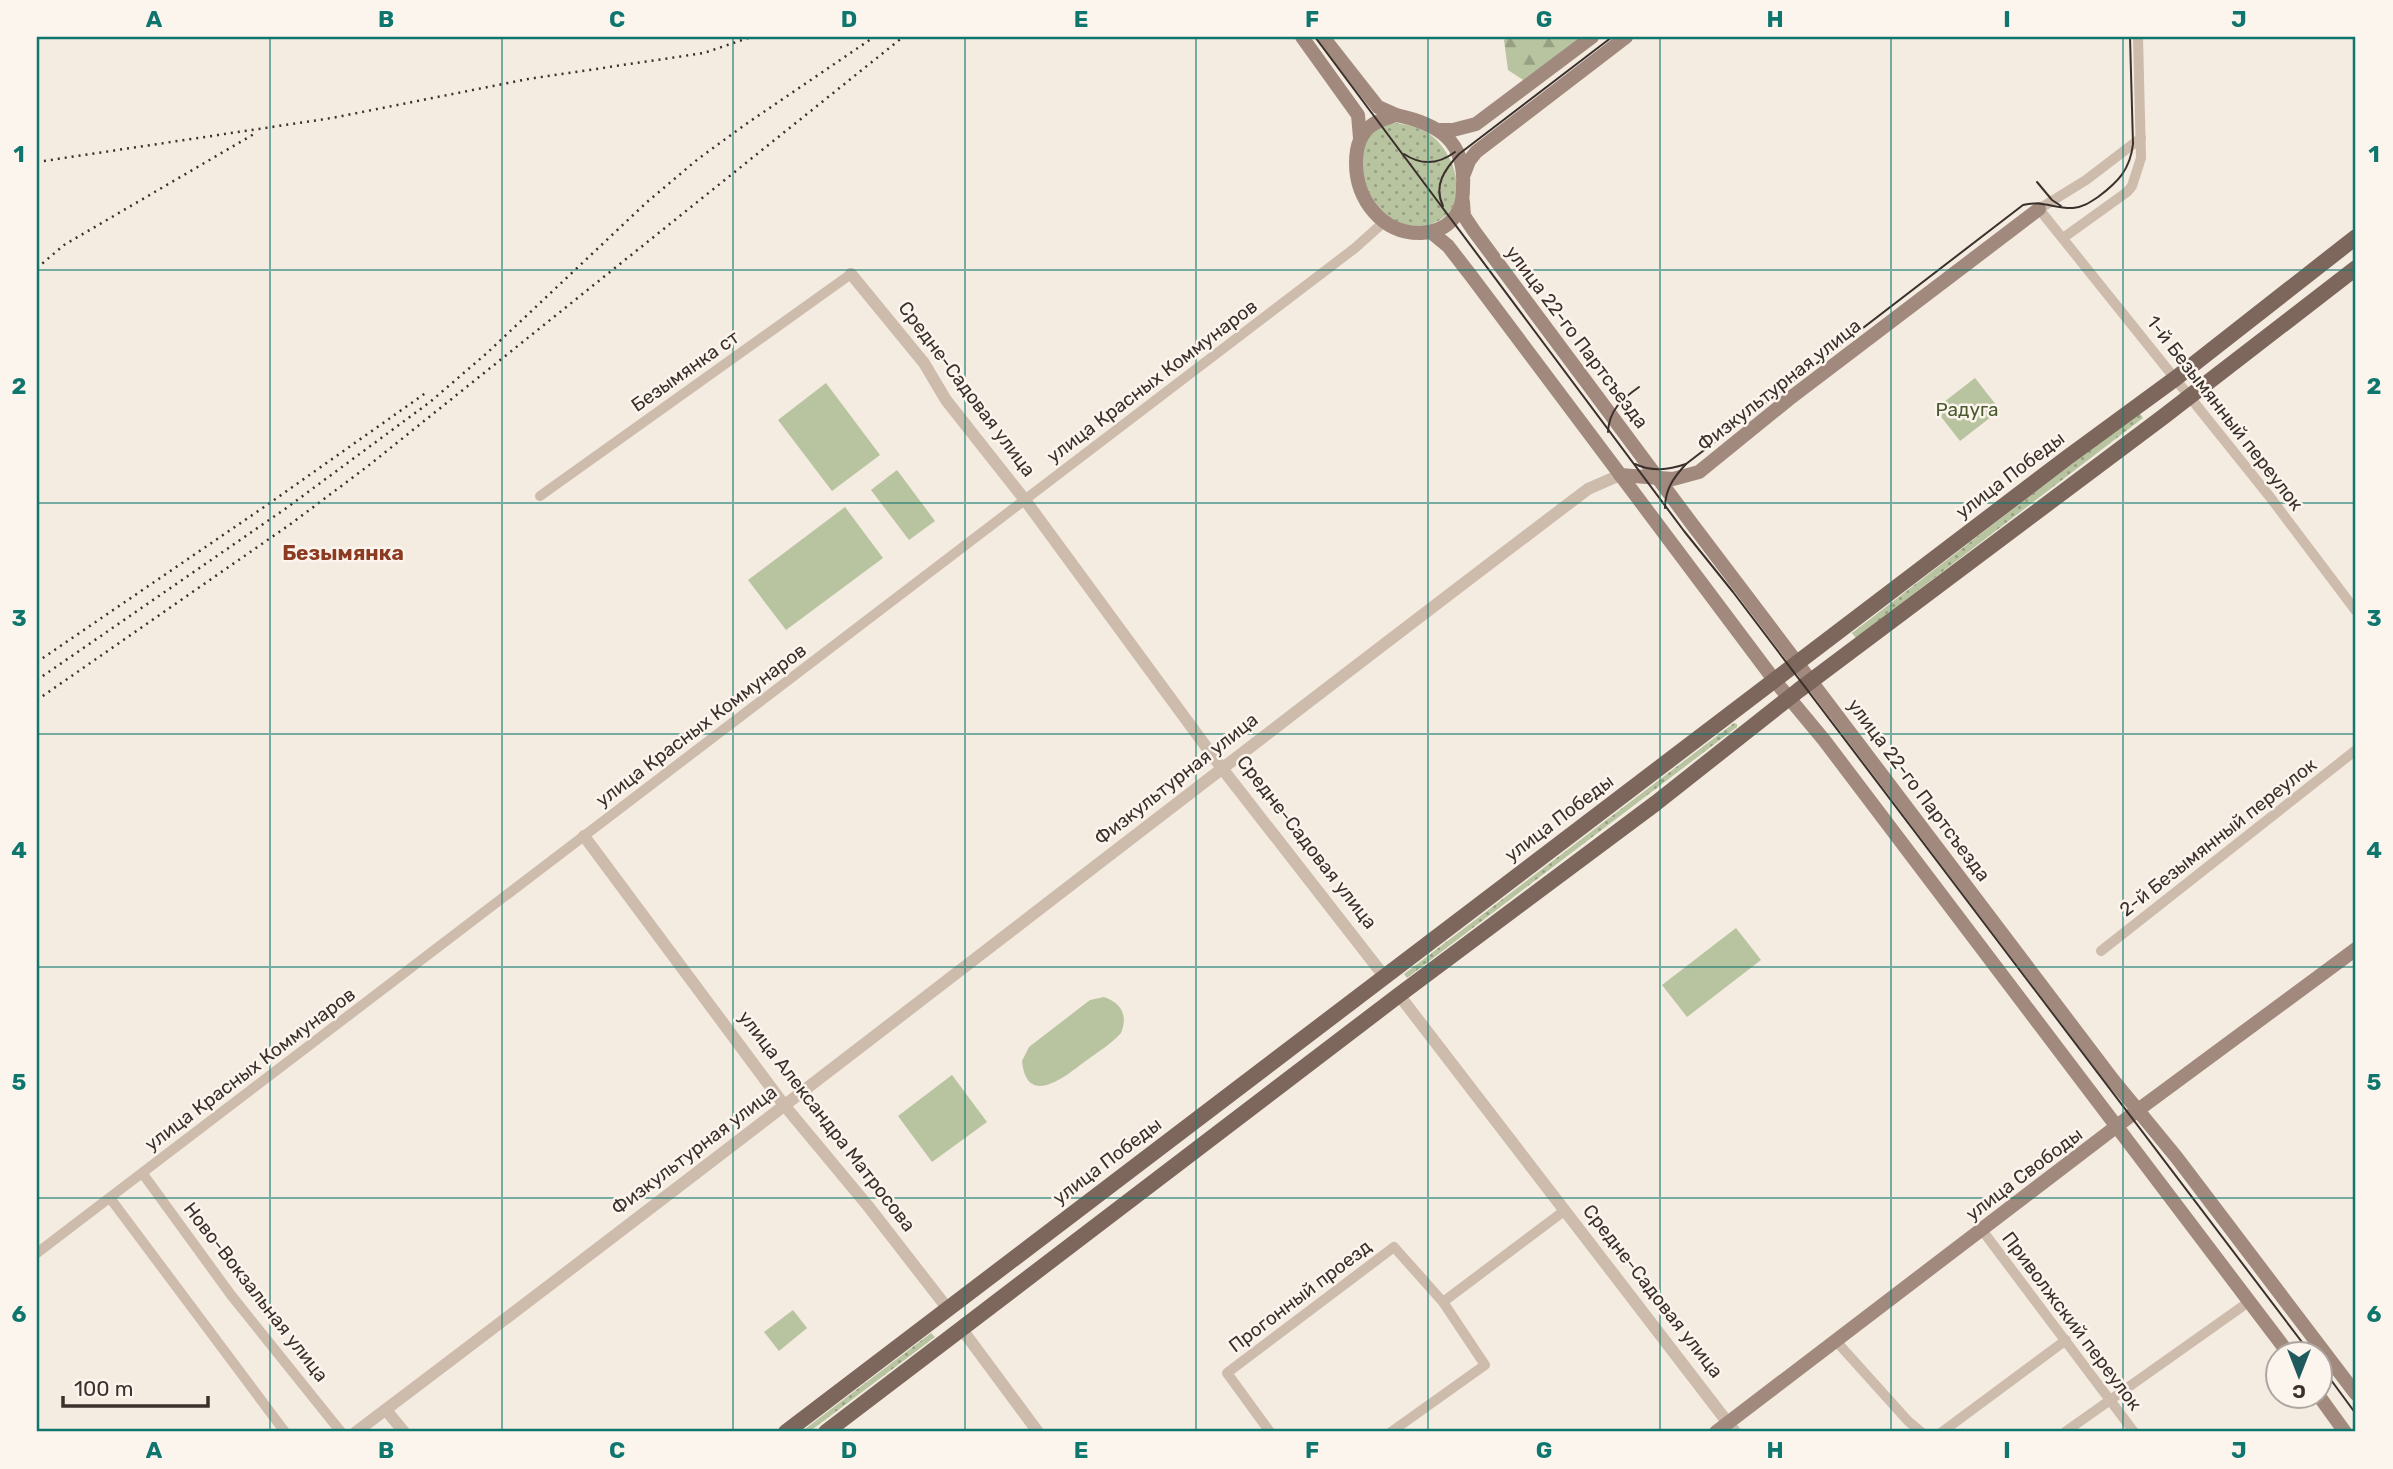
<svg xmlns="http://www.w3.org/2000/svg" width="2393" height="1469" font-family="Rubik,sans-serif">
  <style>
    .grass { fill: url(#grass-dots) }
    .forest { fill: url(#forest-firs) }
    .park { fill: #b8c4a0 }
    .lines { fill: none; stroke-linecap: round; stroke-linejoin: round }
    .minor { stroke: #cdbbac; stroke-width: 10 }
    .tertiary { stroke: #cdbbac; stroke-width: 12 }
    .secondary { stroke: #a18a7d; stroke-width: 14 }
    .primary { stroke: #7d675c; stroke-width: 16 }
    .tram { stroke: #3b302b; stroke-width: 2 }
    .rail { stroke: #3b302b; stroke-width: 2.5; stroke-dasharray: 2 5; stroke-linecap: butt }
    .grid { fill: none; stroke: #0f766e; stroke-width: 2; stroke-opacity: 0.55 }
    .labels { text-anchor: middle; dominant-baseline: central; stroke-width: 5; stroke-linejoin: round; paint-order: stroke }
    .street-label { font-size: 19px; fill: #3b302b; stroke: #fbf5ee }
    .park-label { font-size: 19px; fill: #4a5a2e; stroke: #fbf5ee }
    .neighbourhood-label { font-size: 21px; font-weight: bold; fill: #8c3b22; stroke: #fbf5ee }
    .neatline { fill: none; stroke: #0f766e; stroke-width: 2.5 }
    .grid-label { font-size: 23px; text-anchor: middle; font-weight: bold; fill: #0f766e }
  </style>
  <defs>
    <pattern id="grass-dots" width="8" height="8" patternUnits="userSpaceOnUse" patternTransform="scale(1.75)"><rect width="8" height="8" fill="#b8c4a0"/><path d="M2 2h.1M6 6h.1" fill="none" stroke="#97a083" stroke-width="1.8" stroke-linecap="round"/></pattern>
    <pattern id="forest-firs" width="22" height="20" patternUnits="userSpaceOnUse" patternTransform="scale(1.75)"><rect width="22" height="20" fill="#b8c4a0"/><path d="M5 1l3.5 6h-7zM16 11l3.5 6h-7z" fill="#97a083"/></pattern>
  </defs>
  <rect width="100%" height="100%" fill="#f4ebe1"/>
  <!-- grass -->
  <g class="grass">
    <path d="M1397,123C1407,125 1418,127 1428,133C1457,152 1474,210 1431,224C1371,244 1328,130 1397,123Z"/>
    <polygon points="2139,412 2143,418 1856,638 1852,633"/>
    <polygon points="1734,723 1737,724 1737,727 1407,978 1404,974"/>
    <polygon points="931,1333 935,1337 809,1432 801,1432"/>
  </g>
  <!-- forest -->
  <polygon class="forest" points="1508,37 1584,37 1523,80 1508,70 1504,40"/>
  <!-- park -->
  <g class="park">
    <polygon points="1975,378 2000,410 1960,441 1935,409"/>
    <polygon points="826,383 880,455 832,491 778,420"/>
    <polygon points="897,470 935,521 909,540 871,490"/>
    <polygon points="845,507 883,558 786,630 748,580"/>
    <polygon points="1736,928 1761,960 1687,1017 1662,985"/>
    <path d="M1104,997C1122,1003 1128,1016 1121,1033C1111,1044 1098,1052 1087,1060C1068,1074 1027,1110 1022,1061L1029,1047L1090,1000Z"/>
    <polygon points="952,1075 987,1122 932,1162 898,1116"/>
    <polygon points="793,1310 807,1328 779,1351 764,1332"/>
  </g>
  <g class="lines">
    <!-- minor -->
    <g class="minor">
      <polyline points="2141,138 2086,180 2039,209 2270,497 2356,611"/>
      <polyline points="2063,238 2127,192 2132,186 2141,158 2138,37"/>
      <polyline points="540,496 851,274"/>
      <polyline points="2101,951 2356,750"/>
      <polyline points="143,1174 231,1295 341,1432"/>
      <polyline points="110,1198 285,1432"/>
      <polyline points="1982,1230 2134,1432"/>
      <polyline points="37,1253 1355,248 1384,222"/>
      <polyline points="1443,1302 1564,1211"/>
      <polyline points="1836,1341 1908,1421 1921,1432"/>
      <polyline points="1270,1432 1227,1373 1394,1247 1443,1302 1485,1365 1391,1432"/>
      <polyline points="1942,1432 2066,1340"/>
      <polyline points="2065,1432 2250,1301"/>
    </g>
    <!-- tertiary -->
    <g class="tertiary">
      <polyline points="851,274 924,363 946,400 1025,500 1221,767 1384,976"/>
      <polyline points="584,836 784,1105 868,1206 948,1309"/>
      <polyline points="1399,995 1735,1432"/>
      <polyline points="961,1328 1038,1432"/>
      <polyline points="386,1410 404,1432"/>
      <path d="M356,1432C769,1121 1176,801 1588,489L1620,475"/>
    </g>
    <!-- secondary -->
    <g class="secondary">
      <polyline points="1302,37 1358,115 1360,138"/>
      <polyline points="1323,37 1378,107 1396,115"/>
      <path d="M1396,115C1439,124 1466,141 1463,188C1463,202 1460,212 1450,222C1442,230 1432,232 1421,233C1382,234 1356,199 1356,163C1356,148 1359,134 1372,125C1379,120 1388,118 1396,115Z"/>
      <polyline points="1440,130 1453,130 1476,124 1592,37"/>
      <polyline points="1464,174 1469,161 1476,152 1626,37"/>
      <polyline points="1463,202 1464,216 1474,231 1692,524 2113,1080 2177,1158 2356,1394"/>
      <polyline points="1431,232 1448,246 1472,277 1775,681 1824,740 2289,1354"/>
      <polyline points="1620,475 1673,479 1699,472 1789,399 2039,209"/>
      <polyline points="2319,1396 2345,1432"/>
      <polyline points="1716,1432 2138,1110 2356,949"/>
    </g>
    <!-- primary -->
    <g class="primary">
      <polyline points="786,1432 2068,457 2176,378 2356,237"/>
      <polyline points="826,1432 1399,995 1656,803 1799,690 2163,417 2356,268"/>
    </g>
    <!-- tram -->
    <g class="tram">
      <polyline points="1315,37 1684,531 1733,592 2311,1354"/>
      <path d="M1404,154C1422,166 1439,164 1455,152"/>
      <polyline points="2037,182 2052,200 2061,206"/>
      <path d="M1443,206C1433,185 1445,169 1459,154L1612,37"/>
      <path d="M1608,432C1609,410 1622,399 1639,387"/>
      <path d="M1635,464C1652,472 1668,470 1686,464"/>
      <path d="M1665,508C1665,489 1674,477 1686,464L2023,205C2040,200 2056,209 2073,208C2083,207 2089,203 2098,197C2118,182 2130,170 2133,144L2130,37"/>
      <polyline points="2320,1365 2356,1414"/>
    </g>
    <!-- rail -->
    <g class="rail">
      <polyline points="37,162 332,118 528,79 704,53 751,37"/>
      <polyline points="37,268 64,245 254,134"/>
      <polyline points="37,662 267,505 427,392"/>
      <polyline points="37,680 285,509 430,402 487,353 647,202 698,159 746,124 874,37"/>
      <polyline points="37,700 292,523 368,466 903,37"/>
    </g>
  </g>
  <!-- grid -->
  <path class="grid" d="M270,37V1432M502,37V1432M733,37V1432M965,37V1432M1196,37V1432M1428,37V1432M1660,37V1432M1891,37V1432M2123,37V1432M37,270H2356M37,503H2356M37,734H2356M37,967H2356M37,1198H2356"/>
  <g class="labels">
    <!-- street labels -->
    <g class="street-label">
      <text transform="translate(1577 337) rotate(53)">улица 22-го Партсъезда</text>
      <text transform="translate(685 371) rotate(-35)">Безымянка ст</text>
      <text transform="translate(1152 381) rotate(-37)">улица Красных Коммунаров</text>
      <text transform="translate(1779 385) rotate(-38)">Физкультурная улица</text>
      <text transform="translate(967 389) rotate(53)">Средне-Садовая улица</text>
      <text transform="translate(2225 413) rotate(52)">1-й Безымянный переулок</text>
      <text transform="translate(2010 475) rotate(-37)">улица Победы</text>
      <text transform="translate(701 725) rotate(-37)">улица Красных Коммунаров</text>
      <text transform="translate(1176 779) rotate(-38)">Физкультурная улица</text>
      <text transform="translate(1919 790) rotate(53)">улица 22-го Партсъезда</text>
      <text transform="translate(1559 818) rotate(-37)">улица Победы</text>
      <text transform="translate(2218 837) rotate(-38)">2-й Безымянный переулок</text>
      <text transform="translate(1307 842) rotate(52)">Средне-Садовая улица</text>
      <text transform="translate(250 1069) rotate(-37)">улица Красных Коммунаров</text>
      <text transform="translate(827 1121) rotate(52)">улица Александра Матросова</text>
      <text transform="translate(694 1150) rotate(-37)">Физкультурная улица</text>
      <text transform="translate(1107 1161) rotate(-37)">улица Победы</text>
      <text transform="translate(2024 1174) rotate(-37)">улица Свободы</text>
      <text transform="translate(1653 1291) rotate(52)">Средне-Садовая улица</text>
      <text transform="translate(256 1292) rotate(52)">Ново-Вокзальная улица</text>
      <text transform="translate(1300 1296) rotate(-37)">Прогонный проезд</text>
      <text transform="translate(2072 1321) rotate(53)">Приволжский переулок</text>
    </g>
    <!-- park labels -->
    <g class="park-label">
      <text x="1967" y="409">Радyга</text>
    </g>
    <!-- neighbourhood labels -->
    <g class="neighbourhood-label">
      <text x="343" y="552">Безымянка</text>
    </g>
  </g>
  <!-- border -->
  <rect width="2393" height="1469" fill="none" stroke="#fbf5ee" stroke-width="77"/>
  <!-- north arrow -->
  <g transform="translate(2299 1375) rotate(180)"><circle r="33" fill="#fbf5ee" stroke="#aea6a0" stroke-width="2"/>
  <path d="M0-5L12 26L0 18L-12 26Z" fill="#1f5a5e"/>
  <text y="-10" font-size="19" font-weight="bold" text-anchor="middle" fill="#3b302b">С</text>
  </g>
  <!-- scale -->
  <path d="M63 1396v10h145v-10" fill="none" stroke="#3b302b" stroke-width="3.5"/>
  <text x="74" y="1396" font-size="21" fill="#3b302b" stroke="#fbf5ee" stroke-width="5" paint-order="stroke">100 m</text>
  <rect x="38" y="38" width="2316" height="1392" class="neatline"/>
  <g class="grid-label">
    <text x="154" y="27">A</text>
    <text x="386" y="27">B</text>
    <text x="617" y="27">C</text>
    <text x="849" y="27">D</text>
    <text x="1081" y="27">E</text>
    <text x="1312" y="27">F</text>
    <text x="1544" y="27">G</text>
    <text x="1775" y="27">H</text>
    <text x="2007" y="27">I</text>
    <text x="2239" y="27">J</text>
    <text x="19" y="162">1</text>
    <text x="2374" y="162">1</text>
    <text x="19" y="394">2</text>
    <text x="2374" y="394">2</text>
    <text x="19" y="626">3</text>
    <text x="2374" y="626">3</text>
    <text x="19" y="858">4</text>
    <text x="2374" y="858">4</text>
    <text x="19" y="1090">5</text>
    <text x="2374" y="1090">5</text>
    <text x="19" y="1322">6</text>
    <text x="2374" y="1322">6</text>
    <text x="154" y="1458">A</text>
    <text x="386" y="1458">B</text>
    <text x="617" y="1458">C</text>
    <text x="849" y="1458">D</text>
    <text x="1081" y="1458">E</text>
    <text x="1312" y="1458">F</text>
    <text x="1544" y="1458">G</text>
    <text x="1775" y="1458">H</text>
    <text x="2007" y="1458">I</text>
    <text x="2239" y="1458">J</text>
  </g>
</svg>
